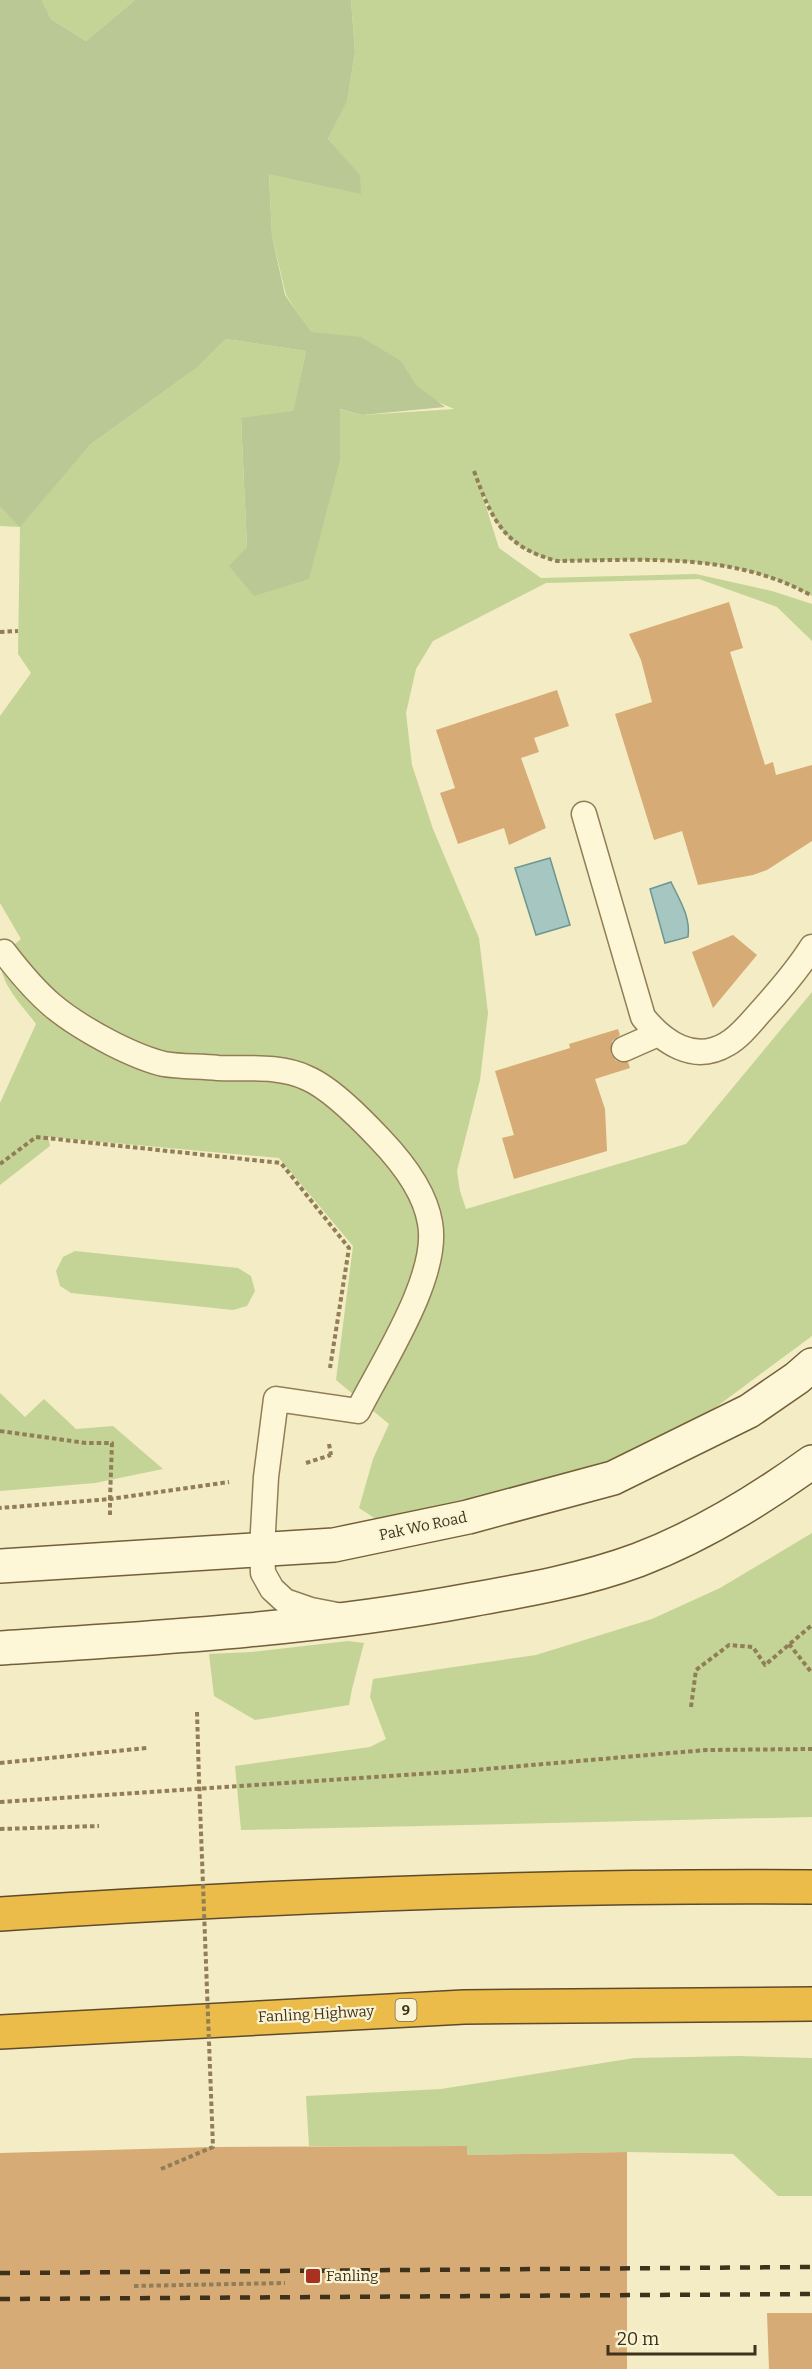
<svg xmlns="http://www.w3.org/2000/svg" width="812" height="2369" font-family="Bitter,serif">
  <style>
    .green { fill: #c4d496 }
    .cemetery { fill: #bac896 }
    .water { fill: #a6c6c1; stroke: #6b9691; stroke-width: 1.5 }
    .building { fill: #d6ab75 }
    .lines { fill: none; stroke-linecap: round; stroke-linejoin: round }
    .service-casing { stroke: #917e57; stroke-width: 27 }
    .secondary-casing { stroke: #735f3a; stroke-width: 36 }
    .motorway-casing { stroke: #5e4b2c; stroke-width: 36 }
    .path { stroke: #917e57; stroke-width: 4; stroke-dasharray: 4.5 3; stroke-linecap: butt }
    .service { stroke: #fdf7d8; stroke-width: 24 }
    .secondary { stroke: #fdf7d8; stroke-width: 33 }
    .motorway { stroke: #ecbc4b; stroke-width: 33 }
    .rail { stroke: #3f321d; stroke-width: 4.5; stroke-dasharray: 10 10; stroke-linecap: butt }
    .path-bridge { stroke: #917e57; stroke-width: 4; stroke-dasharray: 4.5 3; stroke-linecap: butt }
    .poi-dot { fill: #a8321f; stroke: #faf4d4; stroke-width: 2 }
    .labels { text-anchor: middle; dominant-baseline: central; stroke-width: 4.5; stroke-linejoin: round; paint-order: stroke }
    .shield { fill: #faf4d4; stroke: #776c54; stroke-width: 1.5 }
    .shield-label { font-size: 14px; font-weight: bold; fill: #3f321d }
    .street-label { font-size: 15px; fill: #3f321d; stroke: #faf4d4 }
    .poi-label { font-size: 15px; fill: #3f321d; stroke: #faf4d4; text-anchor: start }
  </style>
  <rect width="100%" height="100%" fill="#f4ecc4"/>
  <!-- green -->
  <g class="green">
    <polygon points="42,0 135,0 86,41 51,19"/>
    <path d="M351,0H812V596C735,552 643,560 557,561C532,555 509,544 495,520C490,511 486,498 481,491L499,548L541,578L696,574L772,591L812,604V641L777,607L699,579L546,583L433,641L416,669L406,713L412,765L433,829L479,938L488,1013L480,1080L457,1171L460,1191L466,1209L686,1144L812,992V1336L708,1413L651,1447L507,1494L444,1504L396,1532L359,1508L373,1459L389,1424L336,1380L353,1246L279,1158L48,1137L50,1146L0,1185V1103L36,1024C20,1002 0,985 0,957L21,939L0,903V716L31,673L18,654L20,527L0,526V507L20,526L91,444L198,367L226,339L306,351L293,412L241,419L247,548L340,460L339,409L362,415L454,409L413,391L310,332L286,295L272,236L269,173L359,175L328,139L347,100L355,52Z"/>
    <polygon points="75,1251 238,1268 251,1276 255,1291 247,1306 233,1310 71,1293 60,1286 56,1271 63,1257"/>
    <polygon points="0,1393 25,1417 44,1399 76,1429 113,1426 163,1469 95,1483 0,1491"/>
    <polygon points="812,1533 812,1817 241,1830 235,1766 370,1747 386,1739 370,1697 373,1679 536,1655 652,1619 720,1588"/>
    <polygon points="348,1641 364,1643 352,1689 349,1705 255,1720 214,1696 209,1654 251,1652"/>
    <polygon points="739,2056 812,2058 812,2196 778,2196 733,2154 627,2152 467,2155 466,2146 309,2146 306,2096 441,2089 634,2058"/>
  </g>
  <!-- cemetery -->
  <polygon class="cemetery" points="0,0 42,0 51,19 86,41 135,0 351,0 355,52 347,101 328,139 360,175 361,194 269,174 272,236 285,295 311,332 361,337 401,361 416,385 445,407 362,415 340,409 340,460 309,579 254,596 229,566 247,547 241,418 293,411 306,351 226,339 198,367 91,444 20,527 0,507"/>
  <!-- water -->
  <g class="water">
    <polygon points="550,858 570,925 536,935 515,868"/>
    <path d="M671,882C679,899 691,917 688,937L665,943L650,889Z"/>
  </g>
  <!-- building -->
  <g class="building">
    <polygon points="729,602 743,648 730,652 765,765 773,762 776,775 812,765 812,841 767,870 753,875 698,885 682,831 654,840 615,714 652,702 641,660 629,634"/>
    <polygon points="557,690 569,726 534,738 539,752 521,758 546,828 509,845 504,828 458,844 440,793 455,788 436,730"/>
    <polygon points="733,935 757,955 713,1008 692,952"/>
    <polygon points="618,1029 620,1035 612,1041 611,1054 616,1061 628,1062 630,1068 595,1079 605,1109 607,1151 514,1179 502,1138 514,1135 495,1071 570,1048 569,1044"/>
    <polygon points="467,2146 467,2155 627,2152 627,2369 0,2369 0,2153 213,2147"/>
    <polygon points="767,2313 812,2313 812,2369 769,2369"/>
  </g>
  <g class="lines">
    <defs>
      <g id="service">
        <path d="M584,814L643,1017C663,1042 694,1064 727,1044C741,1036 752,1021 763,1009C781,989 798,969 812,947"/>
        <path d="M4,952C40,999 61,1017 113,1044C129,1052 146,1060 164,1064C181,1067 200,1066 218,1068C247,1069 280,1065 307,1078C331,1088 362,1120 380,1139C402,1162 425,1191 430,1223C440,1276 382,1363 358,1411L276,1399L266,1477L262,1549L263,1573L272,1589L285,1601L311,1610L337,1615"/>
        <polyline points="624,1049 658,1034"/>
      </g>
      <g id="secondary">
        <polyline points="0,1566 334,1545 468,1517 613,1478 749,1411 797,1378 812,1365"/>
        <path d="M0,1648C157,1638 315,1629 470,1600C527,1590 584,1580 638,1560C701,1536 758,1501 812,1462"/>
      </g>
      <g id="motorway">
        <path d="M0,1914C270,1896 541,1885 812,1887"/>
        <polyline points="0,2032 464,2007 812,2004"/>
      </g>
    </defs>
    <!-- service casing -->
    <use href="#service" class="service-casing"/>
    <!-- secondary casing -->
    <use href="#secondary" class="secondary-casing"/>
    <!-- motorway casing -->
    <use href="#motorway" class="motorway-casing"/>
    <!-- path -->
    <g class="path">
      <path d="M474,471C492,520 504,547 557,561C642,560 735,552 812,596"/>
      <polyline points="0,632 18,631"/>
      <polyline points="0,1164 36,1137 281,1163 349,1248 330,1368"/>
      <polyline points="0,1431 86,1443 112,1443 110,1499 0,1508"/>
      <polyline points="329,1444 331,1455"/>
      <polyline points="306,1463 331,1455"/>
      <polyline points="110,1515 110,1499 229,1482"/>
      <polyline points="789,1644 812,1673"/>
      <polyline points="691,1707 696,1670 729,1645 753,1647 765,1665 812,1625"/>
      <polyline points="197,1712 199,1780"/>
      <polyline points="0,1763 147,1748"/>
      <polyline points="0,1802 463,1771 706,1750 812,1749"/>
      <polyline points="0,1829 99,1826"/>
    </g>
    <!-- service -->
    <use href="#service" class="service"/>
    <!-- secondary -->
    <use href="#secondary" class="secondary"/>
    <!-- motorway -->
    <use href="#motorway" class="motorway"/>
    <!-- rail -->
    <g class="rail">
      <polyline points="0,2273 812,2267"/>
      <polyline points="0,2299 812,2294"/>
    </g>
    <!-- path-bridge -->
    <g class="path-bridge">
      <polyline points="161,2169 213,2147 199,1780"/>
      <polyline points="134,2286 285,2283"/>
    </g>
  </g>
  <!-- markers -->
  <rect class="poi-dot" x="305" y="2268" width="16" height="16" rx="3"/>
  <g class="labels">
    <!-- shield labels -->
    <rect class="shield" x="395.5" y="1999" width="21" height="22" rx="4.5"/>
    <g class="shield-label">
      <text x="406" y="2010">9</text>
    </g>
    <!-- street labels -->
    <g class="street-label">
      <text transform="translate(423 1526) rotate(-12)">Pak Wo Road</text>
      <text transform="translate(316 2014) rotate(-3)">Fanling Highway</text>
    </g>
    <!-- poi labels -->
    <g class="poi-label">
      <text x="326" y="2276">Fanling</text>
    </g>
  </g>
  <!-- scale -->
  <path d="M608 2345v9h147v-9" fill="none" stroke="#3f321d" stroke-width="3"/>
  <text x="617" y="2345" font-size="18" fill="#3f321d" stroke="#faf4d4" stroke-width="4.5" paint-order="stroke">20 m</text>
</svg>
